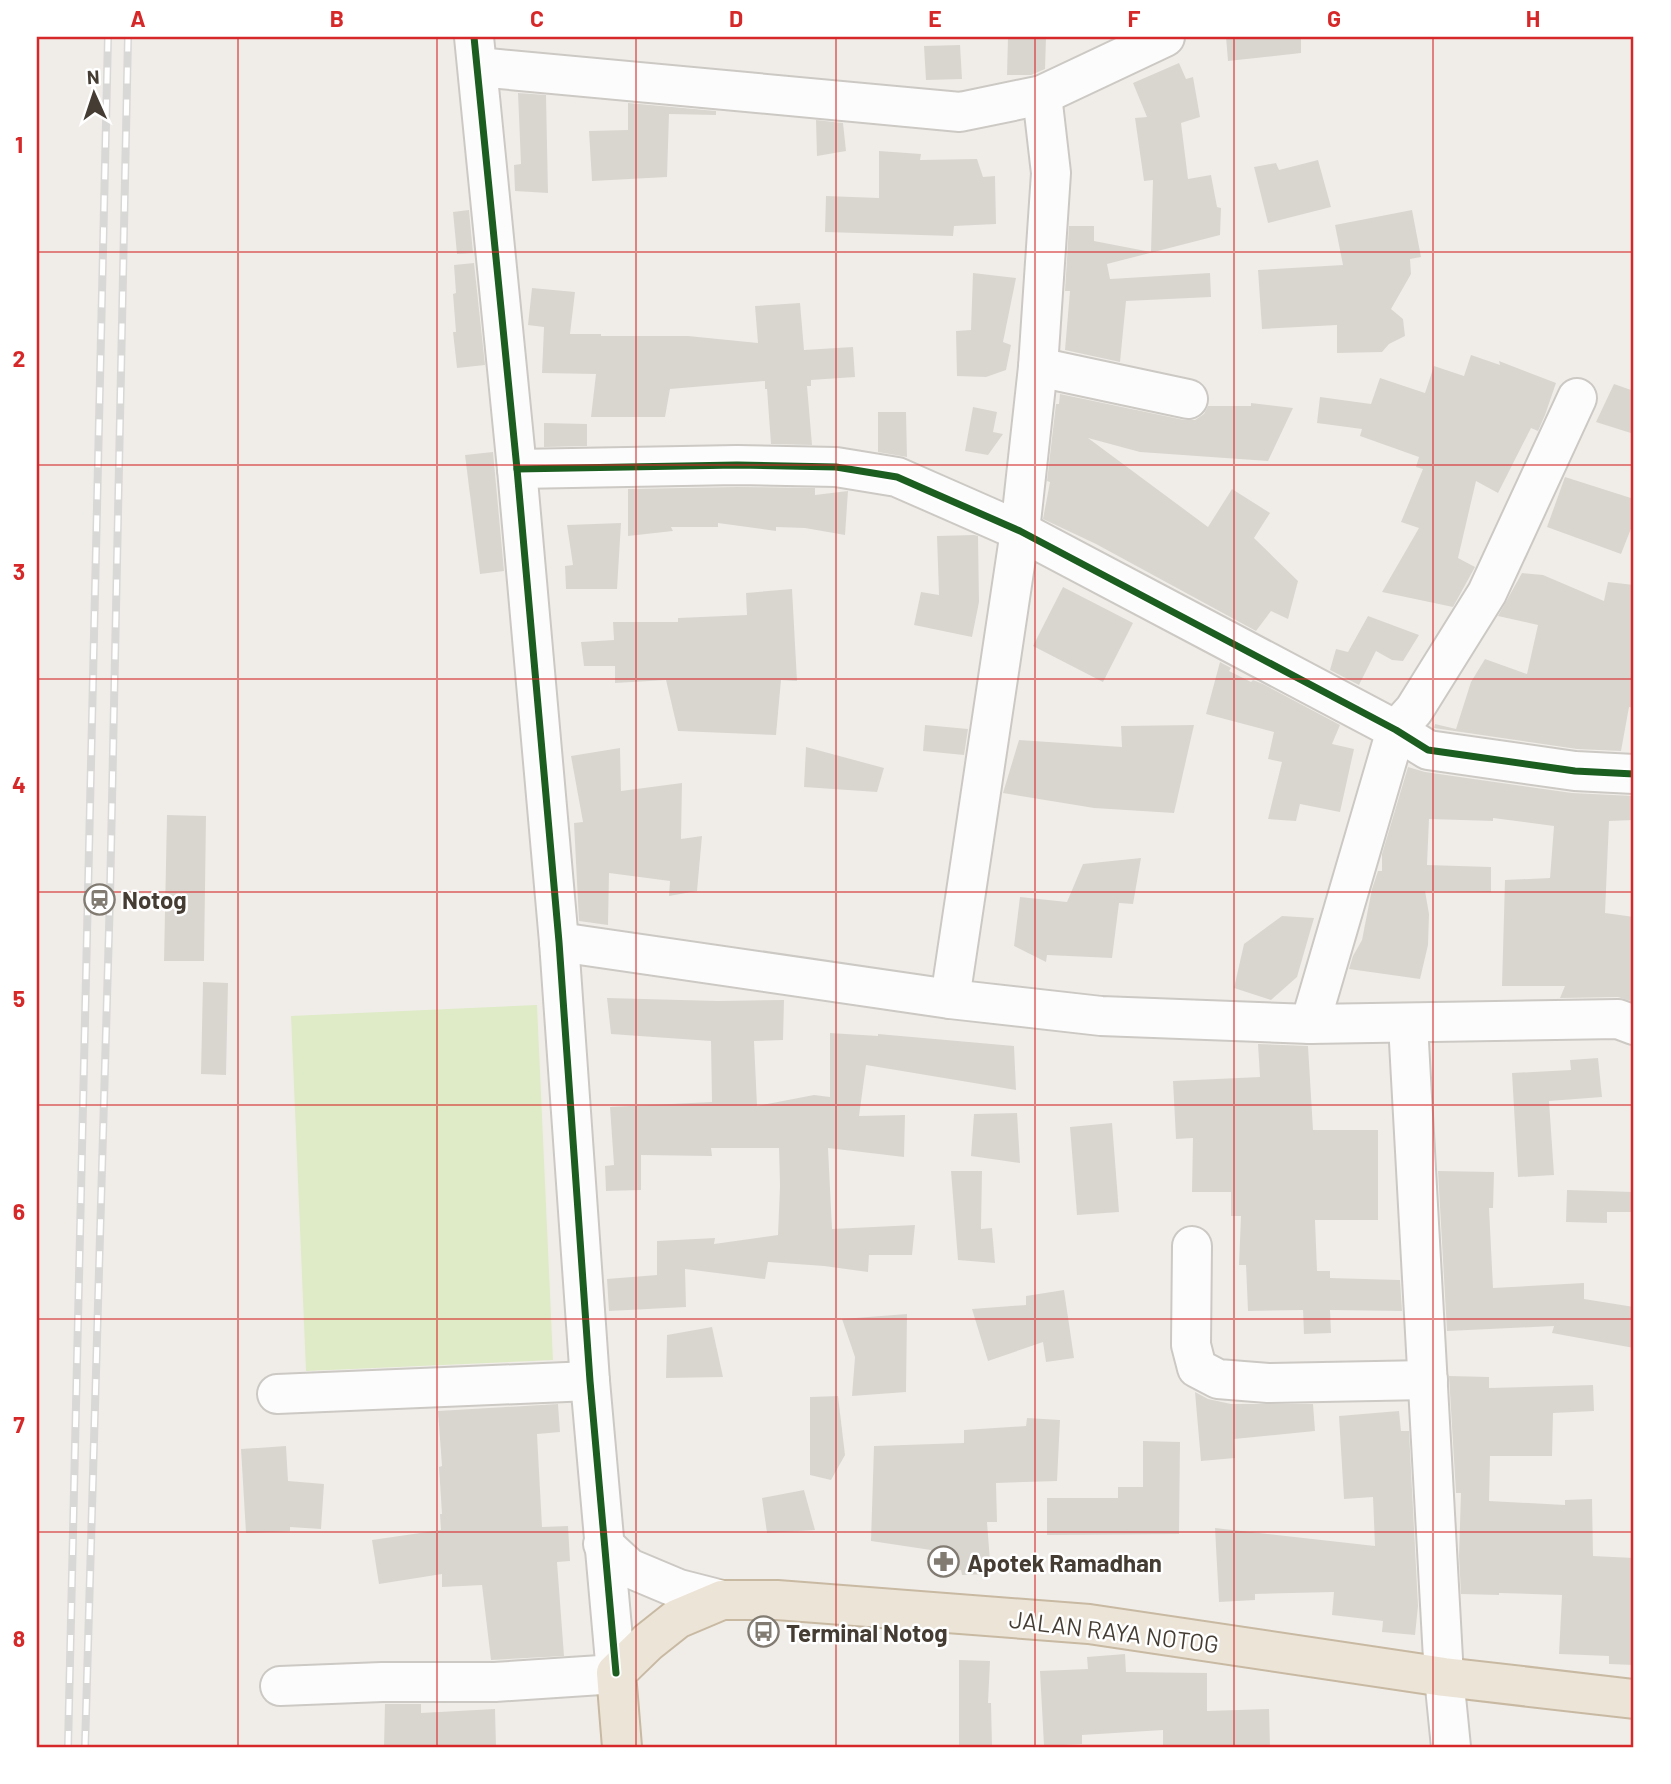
<svg xmlns="http://www.w3.org/2000/svg" width="1671" height="1784" font-family="Barlow,sans-serif">
  <style>
    .green { fill: #deebc6 }
    .building { fill: #d9d6d0 }
    .lines { fill: none; stroke-linecap: round; stroke-linejoin: round }
    .minor-casing { stroke: #ccc9c4; stroke-width: 42 }
    .highway-casing { stroke: #c8b9a2; stroke-width: 42 }
    .minor { stroke: #fdfcfc; stroke-width: 38 }
    .highway { stroke: #ece4d7; stroke-width: 38 }
    .rail-casing { stroke: #d8d8d7; stroke-width: 8 }
    .rail { stroke: #fff; stroke-width: 5; stroke-dasharray: 16; stroke-linecap: butt }
    .cycleway-casing { stroke: #fff; stroke-width: 11 }
    .cycleway { stroke: #1b5e20; stroke-width: 7 }
    .grid { fill: none; stroke: #d62828; stroke-width: 2; stroke-opacity: 0.55 }
    .labels { text-anchor: middle; dominant-baseline: central; stroke-width: 5; stroke-linejoin: round; paint-order: stroke }
    .poi-label { font-size: 24px; font-weight: bold; fill: #453d33; stroke: #fff; text-anchor: start }
    .street-label { font-size: 24px; fill: #453d33; stroke: #fff }
    .neatline { fill: none; stroke: #d62828; stroke-width: 2.5 }
    .grid-label { font-size: 23px; text-anchor: middle; font-weight: bold; fill: #d62828 }
  </style>
  <rect width="100%" height="100%" fill="#f0ede8"/>
  <!-- green -->
  <polygon class="green" points="537,1005 553,1360 306,1371 291,1016"/>
  <!-- building -->
  <g class="building">
    <polygon points="1008,37 1046,37 1045,69 1031,75 1007,75"/>
    <polygon points="1226,37 1301,37 1301,53 1228,61"/>
    <polygon points="960,45 962,79 926,80 924,46"/>
    <polygon points="1179,63 1186,79 1193,77 1200,117 1181,123 1188,179 1211,175 1217,207 1221,208 1220,235 1107,264 1110,279 1210,273 1211,297 1126,301 1120,362 1065,350 1070,291 1065,291 1069,226 1094,226 1094,241 1151,252 1153,180 1144,181 1135,118 1147,117 1133,83"/>
    <polygon points="518,93 546,95 548,193 515,191 514,165 521,164"/>
    <polygon points="628,103 716,111 716,115 669,114 667,177 592,181 589,131 628,130"/>
    <polygon points="816,120 843,123 846,151 817,156"/>
    <polygon points="879,151 921,154 920,160 977,159 983,177 995,176 996,224 954,226 953,236 825,232 826,196 879,198"/>
    <polygon points="1318,160 1331,207 1268,223 1254,167 1276,163 1279,170"/>
    <polygon points="469,210 473,253 457,254 453,212"/>
    <polygon points="1412,210 1421,257 1410,259 1411,274 1391,309 1403,319 1405,336 1389,344 1382,352 1337,353 1337,325 1262,329 1258,270 1343,265 1335,225"/>
    <polygon points="474,263 485,365 457,368 453,332 456,332 453,294 456,293 454,265"/>
    <polygon points="973,273 1016,278 1003,342 1011,345 1006,370 986,377 957,376 956,331 971,330"/>
    <polygon points="532,288 575,292 570,334 601,334 601,336 688,336 758,343 755,306 800,303 804,350 853,347 855,377 811,380 811,386 807,386 812,445 771,444 767,389 765,389 765,381 670,389 665,417 591,417 596,374 542,373 544,327 528,325"/>
    <polygon points="1471,355 1500,365 1499,361 1556,383 1545,415 1538,431 1531,428 1498,493 1476,481 1458,558 1475,567 1453,607 1382,592 1419,528 1401,522 1423,469 1416,467 1419,457 1360,436 1362,429 1317,423 1320,397 1371,404 1380,378 1425,393 1434,366 1464,376"/>
    <polygon points="1614,384 1634,391 1634,434 1596,422"/>
    <polygon points="1060,394 1184,420 1195,420 1204,414 1208,406 1251,406 1251,403 1293,408 1268,461 1140,452 1088,438 1208,527 1232,489 1270,513 1254,538 1298,581 1288,619 1271,611 1256,631 1096,544 1043,519 1050,482 1047,481 1056,404 1059,404"/>
    <polygon points="973,407 997,412 993,432 1003,434 988,455 965,451"/>
    <polygon points="878,412 906,412 907,457 878,452"/>
    <polygon points="544,423 587,424 587,446 544,447"/>
    <polygon points="493,452 504,571 480,574 465,455"/>
    <polygon points="1565,477 1634,499 1634,521 1621,554 1547,527"/>
    <polygon points="737,487 815,488 815,495 848,491 845,535 805,528 776,527 776,531 718,523 718,527 671,527 673,531 628,536 628,489"/>
    <polygon points="621,523 617,589 566,589 565,566 573,565 567,525"/>
    <polygon points="974,535 978,536 979,602 972,637 914,625 921,592 939,595 937,536"/>
    <polygon points="1522,573 1543,575 1604,601 1608,582 1634,585 1634,708 1629,707 1621,751 1577,749 1434,728 1435,724 1456,729 1471,682 1485,659 1527,674 1538,625 1498,616"/>
    <polygon points="1063,587 1133,623 1103,682 1033,646"/>
    <polygon points="792,589 797,681 781,680 776,735 678,731 666,680 615,683 615,666 584,666 581,642 614,640 613,622 678,622 678,618 747,615 746,593"/>
    <polygon points="1368,616 1419,635 1403,661 1392,660 1376,651 1359,685 1330,670 1336,649 1348,652"/>
    <polygon points="1220,662 1231,668 1229,671 1251,682 1253,680 1263,684 1340,725 1332,744 1354,749 1340,812 1300,804 1296,821 1268,819 1282,762 1268,759 1274,732 1206,714"/>
    <polygon points="925,725 968,729 964,755 923,751"/>
    <polygon points="1194,725 1174,813 1094,808 1003,793 1019,740 1122,747 1121,726"/>
    <polygon points="806,747 884,768 877,792 804,787"/>
    <polygon points="620,748 621,791 682,783 681,839 702,836 697,891 669,896 670,881 609,873 608,925 579,921 574,823 583,822 571,756"/>
    <polygon points="1408,767 1425,772 1572,793 1634,796 1634,820 1609,821 1605,913 1634,917 1634,1002 1618,997 1560,998 1565,986 1502,986 1505,880 1550,878 1554,826 1493,818 1493,821 1429,819 1427,865 1491,867 1491,892 1425,891 1429,914 1428,945 1420,979 1349,969 1353,956 1362,940 1372,889 1378,871 1382,871 1382,854"/>
    <polygon points="167,815 206,816 204,961 164,961"/>
    <polygon points="1141,858 1133,904 1119,903 1112,958 1047,955 1046,962 1014,946 1020,897 1067,902 1083,864"/>
    <polygon points="1282,916 1314,918 1297,977 1271,1000 1234,988 1244,944"/>
    <polygon points="203,982 228,983 226,1075 201,1074"/>
    <polygon points="607,998 718,1001 784,1000 783,1040 754,1041 757,1106 814,1095 830,1097 830,1033 878,1036 878,1034 1014,1046 1016,1090 866,1065 859,1116 905,1115 904,1157 828,1148 832,1229 915,1225 912,1255 869,1255 868,1272 824,1266 768,1262 765,1279 685,1269 686,1307 609,1311 607,1279 657,1275 657,1241 715,1238 714,1244 778,1235 780,1186 779,1148 711,1148 712,1156 641,1155 641,1190 606,1191 605,1166 614,1165 610,1107 712,1102 711,1041 611,1034"/>
    <polygon points="1258,1044 1308,1046 1313,1130 1378,1130 1378,1220 1315,1220 1317,1271 1330,1271 1330,1278 1400,1280 1402,1311 1330,1310 1331,1333 1304,1334 1303,1310 1248,1311 1246,1265 1239,1265 1241,1216 1231,1216 1231,1192 1192,1192 1193,1138 1176,1139 1173,1081 1260,1077"/>
    <polygon points="1598,1058 1602,1097 1549,1101 1554,1175 1518,1177 1512,1073 1571,1070 1570,1060"/>
    <polygon points="1017,1113 1020,1163 971,1156 974,1114"/>
    <polygon points="1112,1123 1119,1212 1077,1215 1070,1127"/>
    <polygon points="951,1171 982,1171 981,1229 992,1228 995,1263 958,1260"/>
    <polygon points="1438,1171 1494,1172 1493,1208 1489,1208 1493,1288 1584,1283 1584,1299 1634,1307 1634,1348 1552,1333 1554,1326 1447,1331"/>
    <polygon points="1567,1190 1634,1192 1634,1212 1607,1212 1607,1223 1566,1222"/>
    <polygon points="1064,1290 1074,1358 1046,1362 1043,1342 988,1361 972,1309 1026,1305 1026,1296"/>
    <polygon points="907,1314 906,1392 852,1396 855,1357 842,1319"/>
    <polygon points="712,1327 723,1377 666,1378 667,1335"/>
    <polygon points="1449,1376 1489,1377 1489,1388 1593,1385 1594,1411 1553,1413 1552,1456 1490,1456 1489,1501 1565,1505 1565,1500 1592,1499 1593,1556 1634,1558 1634,1665 1609,1664 1609,1656 1559,1654 1562,1595 1499,1593 1499,1595 1461,1594 1459,1556 1461,1493 1456,1493"/>
    <polygon points="1195,1392 1208,1399 1231,1404 1313,1404 1315,1431 1234,1439 1235,1458 1201,1461"/>
    <polygon points="838,1396 845,1455 831,1480 810,1475 810,1397"/>
    <polygon points="558,1404 560,1432 537,1434 542,1527 568,1526 570,1561 557,1562 564,1656 491,1660 482,1585 442,1587 442,1574 379,1584 372,1540 441,1530 440,1514 442,1514 439,1467 442,1466 438,1411"/>
    <polygon points="1399,1411 1401,1431 1409,1431 1418,1606 1415,1635 1382,1632 1383,1621 1332,1615 1334,1592 1255,1594 1255,1600 1219,1602 1215,1528 1375,1546 1373,1497 1344,1499 1339,1416"/>
    <polygon points="1027,1418 1060,1420 1057,1481 996,1483 997,1522 987,1522 991,1574 962,1575 961,1570 932,1572 931,1550 871,1541 874,1446 964,1443 964,1430 1026,1426"/>
    <polygon points="1143,1441 1180,1442 1179,1534 1047,1535 1047,1498 1118,1498 1118,1487 1143,1487"/>
    <polygon points="286,1446 288,1481 324,1484 321,1529 290,1527 290,1531 246,1533 241,1449"/>
    <polygon points="804,1490 815,1530 767,1533 762,1498"/>
    <polygon points="1125,1654 1126,1672 1207,1673 1207,1711 1269,1709 1270,1747 1163,1747 1163,1730 1082,1735 1082,1744 1044,1746 1040,1671 1088,1669 1087,1657"/>
    <polygon points="959,1660 990,1661 988,1703 991,1703 992,1747 959,1747"/>
    <polygon points="385,1704 421,1704 421,1713 495,1709 496,1747 384,1747"/>
  </g>
  <g class="lines">
    <defs>
      <g id="minor">
        <polyline points="474,37 517,469 559,942 590,1381 616,1673"/>
        <polyline points="478,67 960,112 1042,95 1165,37"/>
        <polyline points="1038,367 1188,399"/>
        <polyline points="517,469 737,465 836,467 897,477 1020,531 1396,730 1428,750 1575,771 1634,774"/>
        <polyline points="559,942 950,999 1101,1016 1310,1024 1618,1019 1634,1025"/>
        <polyline points="950,999 1020,531 1038,367 1051,173 1042,95"/>
        <polyline points="1310,1024 1396,730 1414,710 1487,593 1577,398"/>
        <polyline points="1408,1024 1444,1677 1451,1747"/>
        <polyline points="1192,1246 1191,1345 1197,1368 1218,1379 1268,1383 1428,1380"/>
        <polyline points="277,1394 590,1381"/>
        <polyline points="603,1544 629,1568 679,1589 722,1600"/>
        <polyline points="280,1686 382,1682 495,1682 616,1674"/>
      </g>
      <polyline id="highway" points="622,1747 616,1673 648,1642 677,1619 722,1600 777,1600 1089,1624 1444,1677 1634,1699"/>
    </defs>
    <!-- minor casing -->
    <use href="#minor" class="minor-casing"/>
    <!-- highway casing -->
    <use href="#highway" class="highway-casing"/>
    <!-- minor -->
    <use href="#minor" class="minor"/>
    <!-- highway -->
    <use href="#highway" class="highway"/>
    <defs>
      <g id="rail">
        <polyline points="68,1747 108,37"/>
        <polyline points="85,1747 110,896 128,37"/>
      </g>
    </defs>
    <!-- rail casing -->
    <use href="#rail" class="rail-casing"/>
    <!-- rail -->
    <use href="#rail" class="rail"/>
    <defs>
      <g id="cycleway">
        <polyline points="474,37 517,469 559,942 590,1381 616,1673"/>
        <polyline points="517,469 737,465 836,467 897,477 1020,531 1396,730 1428,750 1575,771 1634,774"/>
      </g>
    </defs>
    <!-- cycleway casing -->
    <use href="#cycleway" class="cycleway-casing"/>
    <!-- cycleway -->
    <use href="#cycleway" class="cycleway"/>
  </g>
  <!-- grid -->
  <path class="grid" d="M238,37V1747M437,37V1747M636,37V1747M836,37V1747M1035,37V1747M1234,37V1747M1433,37V1747M37,252H1634M37,465H1634M37,679H1634M37,892H1634M37,1105H1634M37,1319H1634M37,1532H1634"/>
  <!-- icons -->
  <defs>
    <symbol id="station-ring" viewBox="-11 -11 22 22"><circle r="9.5" fill="#fff" stroke="#817b72" stroke-width="1.5"/><path d="M-3-6H3Q5-6 5-4V2Q5 4 3 4L4.5 6H3L1.5 4h-3L-3 6H-4.5L-3 4Q-5 4-5 2V-4Q-5-6-3-6ZM-3.5-4v3h7v-3ZM-3.5 1v1.5H-2V1ZM2 1v1.5H3.5V1Z" fill="#817b72"/></symbol>
    <symbol id="pharmacy-ring" viewBox="-11 -11 22 22"><circle r="9.5" fill="#fff" stroke="#817b72" stroke-width="1.5"/><path d="M-2-6h4v4h4v4h-4v4h-4v-4h-4v-4h4Z" fill="#817b72"/></symbol>
    <symbol id="bus-ring" viewBox="-11 -11 22 22"><circle r="9.5" fill="#fff" stroke="#817b72" stroke-width="1.5"/><path d="M-5-6H5V4H4V6H2V4H-2V6H-4V4H-5ZM-3.5-4V0h7V-4ZM-3.5 1.2v1.5H-2V1.2ZM2 1.2v1.5H3.5V1.2Z" fill="#817b72"/></symbol>
  </defs>
  <g fill-rule="evenodd">
    <use href="#station-ring" x="82" y="882" width="35" height="35"/>
    <use href="#pharmacy-ring" x="926" y="1544" width="35" height="35"/>
    <use href="#bus-ring" x="746" y="1614" width="35" height="35"/>
  </g>
  <g class="labels">
    <!-- poi labels -->
    <g class="poi-label">
      <text x="122" y="899">Notog</text>
      <text x="967" y="1562">Apotek Ramadhan</text>
      <text x="786" y="1632">Terminal Notog</text>
    </g>
    <!-- street labels -->
    <g class="street-label">
      <text transform="translate(1114 1631) rotate(7)">JALAN RAYA NOTOG</text>
    </g>
  </g>
  <!-- border -->
  <rect width="1671" height="1784" fill="none" stroke="#ffffff" stroke-width="77"/>
  <!-- north arrow -->
  <g transform="translate(94 94) rotate(357)" stroke="#ffffff" stroke-width="5" paint-order="stroke">
  <path d="M0-5L12 26L0 18L-12 26Z" fill="#453d33"/>
  <text y="-10" font-size="19" font-weight="bold" text-anchor="middle" fill="#453d33">N</text>
  </g>
  <rect x="38" y="38" width="1594" height="1708" class="neatline"/>
  <g class="grid-label">
    <text x="138" y="27">A</text>
    <text x="337" y="27">B</text>
    <text x="537" y="27">C</text>
    <text x="736" y="27">D</text>
    <text x="935" y="27">E</text>
    <text x="1134" y="27">F</text>
    <text x="1334" y="27">G</text>
    <text x="1533" y="27">H</text>
    <text x="19" y="153">1</text>
    <text x="19" y="367">2</text>
    <text x="19" y="580">3</text>
    <text x="19" y="793">4</text>
    <text x="19" y="1007">5</text>
    <text x="19" y="1220">6</text>
    <text x="19" y="1433">7</text>
    <text x="19" y="1647">8</text>
  </g>
</svg>
